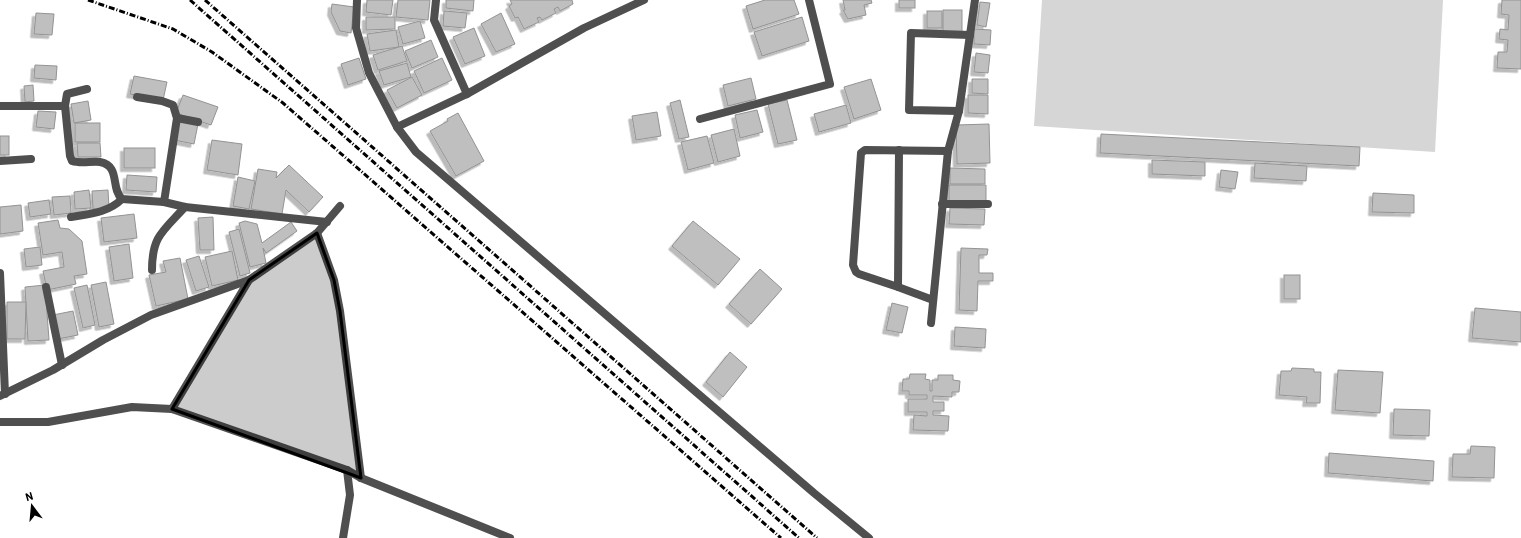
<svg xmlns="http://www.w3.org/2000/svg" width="1521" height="538" font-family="Barlow,sans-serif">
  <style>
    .green { fill: #d6d6d6 }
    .building { fill: #bfbfbf; stroke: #939393; filter: url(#shadow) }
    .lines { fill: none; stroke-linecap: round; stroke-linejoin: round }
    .minor { stroke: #4f4f4f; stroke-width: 8 }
    .rail { stroke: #000; stroke-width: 3; stroke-dasharray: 6 2 1 2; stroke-linecap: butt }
    .marked { fill: #000; fill-opacity: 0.2; stroke: #000; stroke-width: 3; stroke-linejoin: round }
  </style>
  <defs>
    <filter id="shadow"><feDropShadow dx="-3.5" dy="3.5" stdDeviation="0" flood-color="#0004"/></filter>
  </defs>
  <rect width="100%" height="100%" fill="#fff"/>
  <!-- green -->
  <polygon class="green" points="1042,0 1443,0 1435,152 1034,126"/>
  <!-- building -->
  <g class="building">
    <polygon points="367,0 393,0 391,15 366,12"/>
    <polygon points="398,0 430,0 428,20 396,17"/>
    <polygon points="446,0 474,0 473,11 446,8"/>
    <polygon points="510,0 572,0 573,4 560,11 558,7 554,9 556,13 542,20 540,17 537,18 539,22 524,29 518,17 515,18 509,6 512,4"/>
    <polygon points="765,0 794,0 799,14 753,29 746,6"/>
    <polygon points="843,0 871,0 872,3 864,5 866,15 848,19 843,10 845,10"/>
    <rect x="899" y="0" width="16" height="8"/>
    <polygon points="1502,0 1521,0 1521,69 1497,68 1498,52 1507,52 1508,40 1499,39 1500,29 1508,30 1509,15 1501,14"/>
    <polygon points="980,2 990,3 986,27 977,25"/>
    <polygon points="332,4 354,7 351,33 340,31 331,12"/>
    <rect x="943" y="10" width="19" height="22"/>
    <polygon points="444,11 467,13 465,28 443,26"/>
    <rect x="927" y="11" width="15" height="17"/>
    <polygon points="36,13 54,14 52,35 34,34"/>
    <polygon points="501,13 515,44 496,52 481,24"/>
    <polygon points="366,17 395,17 395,29 366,30"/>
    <polygon points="802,17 809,41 762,56 754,32"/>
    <polygon points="420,21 425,38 403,44 398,27"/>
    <polygon points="474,28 485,56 465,64 453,37"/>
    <polygon points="974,29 991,30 990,45 974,44"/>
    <polygon points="396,30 399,47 370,51 367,34"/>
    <polygon points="431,40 438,57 412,68 405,51"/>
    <polygon points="402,46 407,61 378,70 373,55"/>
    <polygon points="976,53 990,55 988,73 974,72"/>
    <polygon points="359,58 366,79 348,85 341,64"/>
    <polygon points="442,58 452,80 424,93 414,71"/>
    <polygon points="407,63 411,77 384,85 379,71"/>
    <polygon points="35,65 57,66 56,80 34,78"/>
    <polygon points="134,76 167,82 163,100 130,94"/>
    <polygon points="412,77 422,95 397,108 387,90"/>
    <polygon points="751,78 756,99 728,106 723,85"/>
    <polygon points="871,79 881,110 854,119 844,87"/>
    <polygon points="972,79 988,79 988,94 972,93"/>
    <polygon points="33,85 34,101 25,102 24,86"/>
    <polygon points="183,95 218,107 211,125 176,113"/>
    <polygon points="968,95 988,95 988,114 968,113"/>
    <polygon points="680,100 689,137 679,139 670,103"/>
    <polygon points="787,100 797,140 778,144 768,104"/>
    <polygon points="88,101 91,120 74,123 71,104"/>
    <polygon points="846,105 851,123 819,132 814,114"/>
    <polygon points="757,110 763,132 740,138 735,115"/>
    <polygon points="38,111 56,112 54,129 36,127"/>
    <polygon points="657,112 661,136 636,140 632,116"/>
    <polygon points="458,113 484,161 456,176 430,131 448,121 447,119"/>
    <polygon points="178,120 198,124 194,144 174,140"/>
    <rect x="75" y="123" width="25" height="19"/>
    <polygon points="989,124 990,163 957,164 956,125"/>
    <polygon points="734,129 740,156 718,162 711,135"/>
    <polygon points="1101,134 1360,147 1359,166 1100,153"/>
    <rect x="0" y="136" width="9" height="19"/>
    <polygon points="707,136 714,163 688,170 681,142"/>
    <polygon points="212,140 242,144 238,175 207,170"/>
    <polygon points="77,143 100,143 101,157 78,157"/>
    <rect x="124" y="148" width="31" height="20"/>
    <polygon points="1152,160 1205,162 1205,176 1152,174"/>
    <polygon points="1255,163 1307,166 1306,181 1254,178"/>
    <polygon points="289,165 323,197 309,212 286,190 282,214 251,209 258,169 277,172 276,178"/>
    <polygon points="950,168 985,169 985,184 950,184"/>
    <polygon points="1221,170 1238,172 1235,189 1219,187"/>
    <polygon points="127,175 157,177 156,192 126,190"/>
    <polygon points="238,177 255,181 249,209 233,206"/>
    <polygon points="949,185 986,185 986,203 949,202"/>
    <polygon points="89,190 91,208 75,209 74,192"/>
    <polygon points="108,190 109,208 93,209 92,191"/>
    <polygon points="1373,193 1414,195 1414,213 1372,212"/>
    <polygon points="70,196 71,213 54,215 52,197"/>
    <polygon points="49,200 51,214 30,217 28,203"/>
    <polygon points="21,205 23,231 0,234 0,207"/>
    <polygon points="950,208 985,209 984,225 949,224"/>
    <polygon points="134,214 137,238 104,242 101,218"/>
    <polygon points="213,217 214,250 200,250 198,218"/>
    <polygon points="58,220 60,228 69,229 82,241 87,274 74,276 76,284 47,290 43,271 64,267 62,252 43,255 38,223"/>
    <polygon points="245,221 257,224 262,243 291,222 297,231 266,253 263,248 266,263 250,267 239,223"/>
    <polygon points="693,221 740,259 718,285 672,246"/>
    <polygon points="239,229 250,273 240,276 229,232"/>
    <polygon points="129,244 133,278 114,281 109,247"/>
    <polygon points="40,247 42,265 26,267 24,249"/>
    <polygon points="961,248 988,249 987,255 979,255 979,273 993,273 993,281 978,281 977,311 959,310"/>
    <polygon points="232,251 238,280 212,286 205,257"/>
    <polygon points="199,256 209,287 196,291 186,260"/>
    <polygon points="180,258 188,299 156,306 149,275 166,272 163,261"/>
    <polygon points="760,269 782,289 751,324 729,304"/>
    <rect x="1284" y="275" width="16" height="24"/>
    <polygon points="106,282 114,324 99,327 91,285"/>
    <polygon points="45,285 49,340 28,341 25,287"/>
    <polygon points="87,285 95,325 83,328 74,288"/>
    <polygon points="7,302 26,302 25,339 7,339"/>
    <polygon points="892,303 908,307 902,333 886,330"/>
    <polygon points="1475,308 1521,312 1521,342 1472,338"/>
    <polygon points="73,311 78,335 58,339 53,315"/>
    <polygon points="955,327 986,329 985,348 954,346"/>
    <polygon points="730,352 747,367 723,397 706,382"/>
    <polygon points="1292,368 1314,369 1314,372 1321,372 1320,403 1306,403 1307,397 1279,395 1281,371 1291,371"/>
    <polygon points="1338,370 1383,372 1380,413 1335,410"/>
    <polygon points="910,374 926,374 925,379 930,380 930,391 932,391 932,380 938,380 938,375 953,375 953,380 960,381 959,392 952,392 952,397 933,396 933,402 944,402 944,411 933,411 933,415 949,416 948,431 913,430 914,415 927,416 927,412 908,412 908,399 927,399 927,395 909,395 909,391 902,391 903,379 909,379"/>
    <polygon points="1394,409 1430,410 1429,436 1393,435"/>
    <polygon points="1471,446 1495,447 1494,478 1452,477 1453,454 1470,454"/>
    <polygon points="1329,453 1434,461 1433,481 1328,473"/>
  </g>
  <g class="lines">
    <!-- minor -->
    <g class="minor">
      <polyline points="357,0 356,28 369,73 397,127 416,152 814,493 869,538"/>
      <polyline points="436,0 434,20 467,94"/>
      <path d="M87,89L67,94L65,106L70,156L72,161C81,164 91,161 100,162C121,166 110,188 122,199L164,202L185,207L327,222"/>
      <polyline points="137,97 162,101 173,105 177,118 164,202"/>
      <polyline points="0,106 65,106"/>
      <polyline points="959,111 909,110 911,33 970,35"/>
      <polyline points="177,118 198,122"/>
      <polyline points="700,119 830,84 809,0"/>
      <polyline points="397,127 467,94 584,28 644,0"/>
      <polyline points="899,150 898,287 933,300"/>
      <polyline points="0,161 31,159"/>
      <polyline points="942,204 988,204"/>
      <path d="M71,217C88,214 108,213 122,199"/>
      <polyline points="317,233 334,280 340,311 361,478"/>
      <path d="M152,270C152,236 163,231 185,207"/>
      <polyline points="0,273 5,394"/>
      <polyline points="46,287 62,365"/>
      <polyline points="898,287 859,274 856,272 853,265 861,153 865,150 948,151"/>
      <polyline points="931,323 948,151 959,111 975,0"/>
      <polyline points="0,396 53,370 103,340 151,315 249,280 317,233 340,206"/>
      <polyline points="172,409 249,280"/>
      <polyline points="0,422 48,422 132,407 172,409 347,470 361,478 510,538"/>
      <polyline points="343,538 350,495 347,470"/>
    </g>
    <!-- rail -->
    <g class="rail">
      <polyline points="88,0 173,29 212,52 283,103 781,538"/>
      <polyline points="190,0 799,538"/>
      <polyline points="205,0 817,538"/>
    </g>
  </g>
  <!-- marked area -->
  <path class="marked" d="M317,233L334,280L340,311L361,478L172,409L249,280Z"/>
  <!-- north arrow -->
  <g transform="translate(32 506) rotate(344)" stroke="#ffffff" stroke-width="3" paint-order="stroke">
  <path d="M0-3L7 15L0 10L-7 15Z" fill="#000000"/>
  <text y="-6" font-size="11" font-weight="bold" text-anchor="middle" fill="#000000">N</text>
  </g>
</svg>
